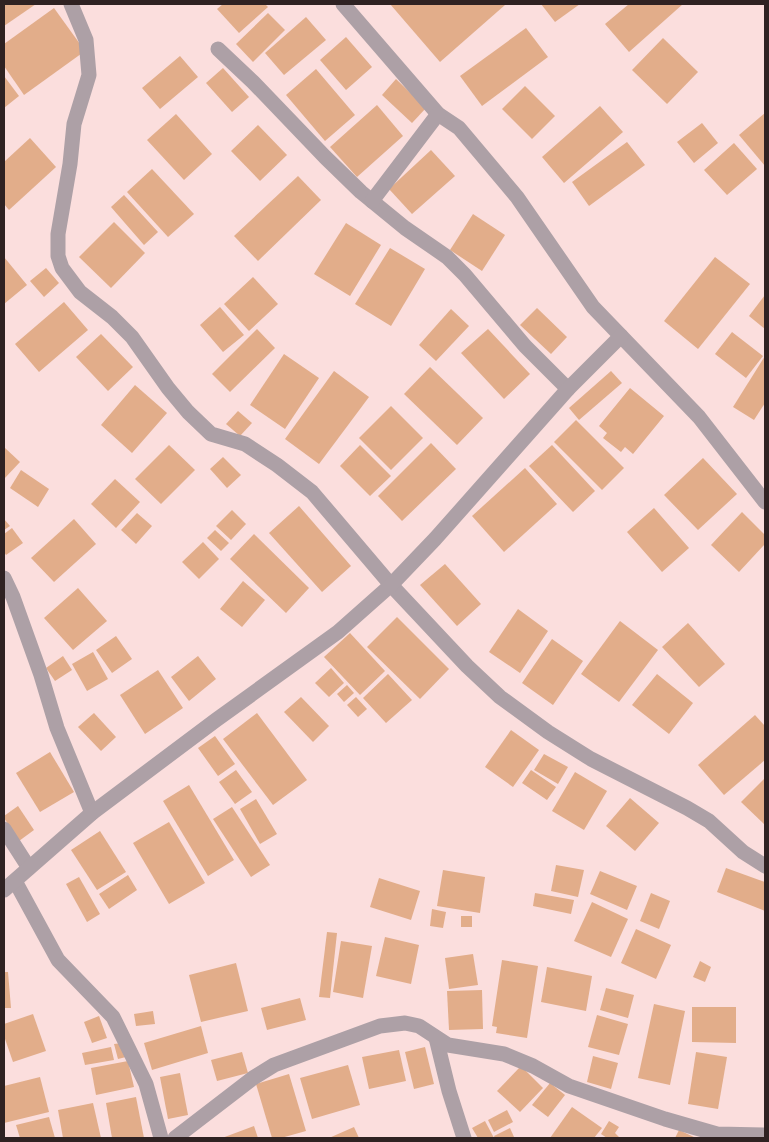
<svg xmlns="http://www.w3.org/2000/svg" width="769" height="1142" font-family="'Open Sans',sans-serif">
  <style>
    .building { fill: #e2ad8a }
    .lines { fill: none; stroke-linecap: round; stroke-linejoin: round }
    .street { stroke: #ada0a6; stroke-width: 15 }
  </style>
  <rect width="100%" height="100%" fill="#fbdedd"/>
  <!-- building -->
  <g class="building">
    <polygon points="4,4 36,4 4,26"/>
    <polygon points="223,4 265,4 268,7 239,33 217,9"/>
    <polygon points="390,4 504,4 505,5 440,62"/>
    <polygon points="541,4 580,4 555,22"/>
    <polygon points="629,4 683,4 629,52 605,24"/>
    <polygon points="54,8 85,51 24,95 4,66 4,44"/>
    <polygon points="268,13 285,30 253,62 236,44"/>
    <polygon points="306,17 326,40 284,75 265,53"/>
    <polygon points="526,28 548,57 482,106 460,76"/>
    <polygon points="346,37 372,67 346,90 320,60"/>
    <polygon points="663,38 698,72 667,104 632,70"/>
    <polygon points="180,56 198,77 160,109 142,88"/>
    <polygon points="223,68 249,97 232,112 206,83"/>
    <polygon points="316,69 355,115 325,141 286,95"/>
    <polygon points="4,76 19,96 4,108"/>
    <polygon points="396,79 426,108 412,123 382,95"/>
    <polygon points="525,86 555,116 532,139 502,109"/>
    <polygon points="377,105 403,136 357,177 330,147"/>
    <polygon points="600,106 623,132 564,183 542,157"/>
    <polygon points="765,113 765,166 739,135"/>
    <polygon points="176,114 212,154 184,180 147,140"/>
    <polygon points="702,123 718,143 694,163 677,142"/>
    <polygon points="258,125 287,155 260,181 231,151"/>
    <polygon points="30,138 56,167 9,210 4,204 4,162"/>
    <polygon points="627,142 645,165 589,206 572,182"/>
    <polygon points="734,143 757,169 727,195 704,170"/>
    <polygon points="431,150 455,176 412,214 389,189"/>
    <polygon points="152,169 194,214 168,237 127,192"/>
    <polygon points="298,176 321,200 258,261 234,236"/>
    <polygon points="124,195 158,232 144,245 111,207"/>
    <polygon points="473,214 505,235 482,271 450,250"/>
    <polygon points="114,222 145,253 111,288 79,257"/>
    <polygon points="346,223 381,245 350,296 314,274"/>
    <polygon points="390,248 425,269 391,326 355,304"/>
    <polygon points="4,257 27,285 4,304"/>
    <polygon points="715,257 750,284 698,349 664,321"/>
    <polygon points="46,268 59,283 44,297 30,281"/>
    <polygon points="253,277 278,304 249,331 224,304"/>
    <polygon points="765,295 765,329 749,316"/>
    <polygon points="64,302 88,330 39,372 15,344"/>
    <polygon points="220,307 244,335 223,352 200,325"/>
    <polygon points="537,308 567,337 551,354 520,325"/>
    <polygon points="451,309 469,326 436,361 419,345"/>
    <polygon points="257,329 275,348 230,392 212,374"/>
    <polygon points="488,329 530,374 504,399 461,353"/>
    <polygon points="732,332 763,356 746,378 715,354"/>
    <polygon points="101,334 133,367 108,391 76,357"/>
    <polygon points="284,354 319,378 285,429 250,405"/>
    <polygon points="765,356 765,403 754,420 733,407"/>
    <polygon points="430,367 483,418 457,445 404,394"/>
    <polygon points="334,371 369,397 319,464 285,439"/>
    <polygon points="611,371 622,383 579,420 569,408"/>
    <polygon points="135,385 167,413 132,453 101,425"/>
    <polygon points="630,388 664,416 633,454 625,447 621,452 603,438 607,433 599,426"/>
    <polygon points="391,406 423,438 391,470 359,438"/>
    <polygon points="238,411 252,423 240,436 226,424"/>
    <polygon points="576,420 624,468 602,490 554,442"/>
    <polygon points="431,443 456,469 402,521 378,496"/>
    <polygon points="169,445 195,470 161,504 135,479"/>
    <polygon points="360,445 391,476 370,496 340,466"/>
    <polygon points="552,445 595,491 573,512 529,466"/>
    <polygon points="4,447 20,462 4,479"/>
    <polygon points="223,457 241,475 227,488 210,469"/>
    <polygon points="703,458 737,494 698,530 664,495"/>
    <polygon points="525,468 557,504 504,552 472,516"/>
    <polygon points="21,470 49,489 38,507 10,488"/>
    <polygon points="115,479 140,502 116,528 91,504"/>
    <polygon points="299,506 351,566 322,592 269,533"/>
    <polygon points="654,508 689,548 662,572 627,532"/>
    <polygon points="232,510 246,524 231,540 216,526"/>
    <polygon points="742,512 765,535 765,544 739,572 711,545"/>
    <polygon points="137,513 152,526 136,544 121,530"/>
    <polygon points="4,519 10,526 4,530"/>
    <polygon points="74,519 96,544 54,582 31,558"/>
    <polygon points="12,528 23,543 6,555 4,552 4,534"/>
    <polygon points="215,530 229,543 221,551 207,538"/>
    <polygon points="254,534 309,588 286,613 230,559"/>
    <polygon points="203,542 219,559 199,579 182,562"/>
    <polygon points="445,564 481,604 457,626 420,585"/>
    <polygon points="243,581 265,600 242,627 220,609"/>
    <polygon points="78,588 107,621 73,650 44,618"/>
    <polygon points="518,609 548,631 520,673 489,652"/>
    <polygon points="397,617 449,669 420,699 367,647"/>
    <polygon points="620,621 658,650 619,702 581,674"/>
    <polygon points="688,623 725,664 699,687 662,647"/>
    <polygon points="350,633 385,671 360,695 324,657"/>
    <polygon points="116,636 132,659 112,673 96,650"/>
    <polygon points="552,639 583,661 553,705 522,683"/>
    <polygon points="93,652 108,679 87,691 72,664"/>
    <polygon points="63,656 72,670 55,681 46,668"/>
    <polygon points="198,656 216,679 189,701 171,677"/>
    <polygon points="331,668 344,683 329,697 315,683"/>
    <polygon points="158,670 183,708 145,734 120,695"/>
    <polygon points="388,674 412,700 386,723 363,698"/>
    <polygon points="657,674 693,703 669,734 632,705"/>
    <polygon points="347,685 354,693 344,702 337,694"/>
    <polygon points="301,697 329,726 313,742 284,712"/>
    <polygon points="356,697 367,709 358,717 347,705"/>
    <polygon points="94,713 116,737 101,751 78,727"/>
    <polygon points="257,713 307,780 273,805 223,739"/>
    <polygon points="755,715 765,726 765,760 724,795 698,765"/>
    <polygon points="511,730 539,750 513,787 485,767"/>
    <polygon points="215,736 235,764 218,776 198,748"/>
    <polygon points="50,752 74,792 40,812 16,773"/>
    <polygon points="544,754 568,767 558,784 534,770"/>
    <polygon points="236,770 252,792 235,804 219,782"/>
    <polygon points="531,770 556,787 547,800 522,783"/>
    <polygon points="575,772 607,791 584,830 552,811"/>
    <polygon points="765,778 765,825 741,802"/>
    <polygon points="189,785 234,860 208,876 163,801"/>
    <polygon points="630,798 659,823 635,851 606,826"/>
    <polygon points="256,799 277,834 260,844 240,809"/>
    <polygon points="18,806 34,830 19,841 4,818 4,816"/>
    <polygon points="232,807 270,865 251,877 213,819"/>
    <polygon points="169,822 205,883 169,904 133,843"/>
    <polygon points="100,831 126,872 97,890 71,850"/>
    <polygon points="556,865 584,870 578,897 551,891"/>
    <polygon points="726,868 765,882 765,911 717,892"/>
    <polygon points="443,870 485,877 480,913 437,906"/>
    <polygon points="600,871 637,886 627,910 590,894"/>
    <polygon points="128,875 137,890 109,909 99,894"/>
    <polygon points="79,877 100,914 87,922 66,884"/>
    <polygon points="379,878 420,891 411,920 370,907"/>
    <polygon points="535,893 574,900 571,914 533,906"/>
    <polygon points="651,893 670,901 659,929 640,921"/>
    <polygon points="592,902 628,919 611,957 574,941"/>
    <polygon points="432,909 446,912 443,928 430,926"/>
    <rect x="461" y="916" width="11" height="11"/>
    <polygon points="636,929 671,945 656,979 621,963"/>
    <polygon points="327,932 337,933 330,998 319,997"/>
    <polygon points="385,937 419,945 411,984 376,976"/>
    <polygon points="341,941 372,946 363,998 333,992"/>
    <polygon points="473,954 478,985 449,989 445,958"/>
    <polygon points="502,960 538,966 527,1038 496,1033 497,1027 492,1026"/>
    <polygon points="700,961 711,967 705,982 693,977"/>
    <polygon points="236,963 248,1011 201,1022 189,975"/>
    <polygon points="547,967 592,976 586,1011 541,1002"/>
    <polygon points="4,972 8,972 11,1008 4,1008"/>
    <polygon points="606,988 634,995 628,1018 600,1010"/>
    <polygon points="482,990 483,1029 449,1030 447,991"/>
    <polygon points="300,998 306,1020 267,1030 261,1008"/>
    <polygon points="654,1004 685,1011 670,1085 638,1078"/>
    <polygon points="692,1007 736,1007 736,1043 692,1042"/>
    <polygon points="153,1011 155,1024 136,1026 134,1014"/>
    <polygon points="33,1014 46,1051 13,1062 4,1036 4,1024"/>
    <polygon points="597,1015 628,1024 619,1055 588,1047"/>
    <polygon points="99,1016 107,1038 92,1043 84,1022"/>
    <polygon points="201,1026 208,1053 152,1070 144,1043"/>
    <polygon points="123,1043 126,1057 118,1059 114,1044"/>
    <polygon points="111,1047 114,1060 85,1065 82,1053"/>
    <polygon points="425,1047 434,1084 414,1089 405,1052"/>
    <polygon points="399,1050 406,1081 369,1089 362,1057"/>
    <polygon points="242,1052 248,1073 217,1081 211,1060"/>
    <polygon points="696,1052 727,1057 718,1109 688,1104"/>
    <polygon points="593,1056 618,1063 611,1089 587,1082"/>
    <polygon points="128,1061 134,1087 96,1095 91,1068"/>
    <polygon points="348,1065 360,1105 312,1119 300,1078"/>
    <polygon points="521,1066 543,1088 520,1112 497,1091"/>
    <polygon points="180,1073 188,1115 168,1119 160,1077"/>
    <polygon points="289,1074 306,1131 281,1138 272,1138 256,1084"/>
    <polygon points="40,1077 49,1112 4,1123 4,1086"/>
    <polygon points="550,1083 565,1095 548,1117 532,1105"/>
    <polygon points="136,1097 144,1138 112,1138 106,1103"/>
    <polygon points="93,1103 101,1138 63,1138 58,1110"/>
    <polygon points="572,1107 602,1128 594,1138 550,1138"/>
    <polygon points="507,1110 513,1122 494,1132 488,1120"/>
    <polygon points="49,1117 55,1138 20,1138 16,1125"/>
    <polygon points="485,1121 494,1138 478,1138 472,1128"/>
    <polygon points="609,1121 619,1127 615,1133 620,1138 607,1138 601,1134"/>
    <polygon points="254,1126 258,1138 222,1138"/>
    <polygon points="354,1127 359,1138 329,1138"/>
    <polygon points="510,1128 514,1137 495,1138 494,1136"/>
    <polygon points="679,1130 696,1138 675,1138"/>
  </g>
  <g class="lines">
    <!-- street -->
    <g class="street">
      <polyline points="71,4 86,40 89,75 74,124 70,164 58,234 58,256 62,268 80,292 112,317 132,337 168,388 188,412 211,434 245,444 277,465 312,492 391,585 467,666 500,697 548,732 591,759 687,808 709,821 743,852 765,866"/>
      <polyline points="343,4 438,114 459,128 517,197 593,307 699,417 765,502"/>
      <polyline points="218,49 253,82 325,157 361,192 405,228 447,257 465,275 525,346 568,389"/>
      <polyline points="372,201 438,114"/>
      <polyline points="4,578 13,597 41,675 57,728 92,813"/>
      <polyline points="4,829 29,868"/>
      <polyline points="15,881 58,960 113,1017 146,1084 161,1138"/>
      <polyline points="4,890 92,813 216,720 338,632 391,585 435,539 568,389 621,336"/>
      <polyline points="436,1038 449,1091 464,1138"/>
      <polyline points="175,1138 253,1078 274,1065 380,1026 405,1023 419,1026 448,1045 504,1054 533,1066 569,1086 665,1119 717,1134 765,1135"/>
    </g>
  </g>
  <!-- border -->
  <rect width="769" height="1142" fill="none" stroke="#2f2222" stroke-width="10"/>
</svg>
